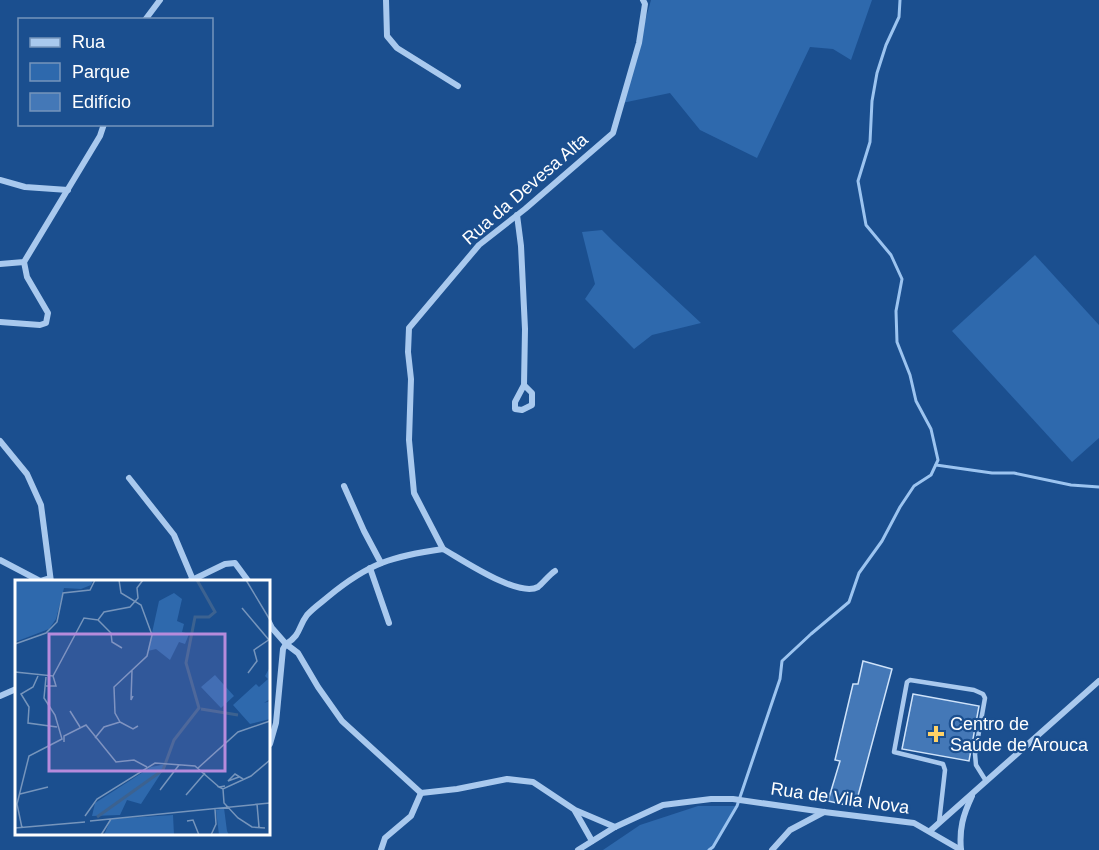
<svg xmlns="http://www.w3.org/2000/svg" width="1099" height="850" font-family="Helvetica,sans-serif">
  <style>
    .green { fill: #2e69ad }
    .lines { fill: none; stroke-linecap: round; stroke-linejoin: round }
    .stream { stroke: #9cc4f0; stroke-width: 3 }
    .building { fill: #4478b7; stroke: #cfe3fa; stroke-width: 1.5 }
    .service { stroke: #a9c9ee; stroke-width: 4.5 }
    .minor { stroke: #a9c9ee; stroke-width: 6 }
    .poi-dot { fill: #ffd166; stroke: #1b4f8f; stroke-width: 2 }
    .labels { text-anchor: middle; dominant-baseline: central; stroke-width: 4.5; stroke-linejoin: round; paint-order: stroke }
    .street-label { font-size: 18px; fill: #fff; stroke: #1b4f8f }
    .poi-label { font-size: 18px; fill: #fff; stroke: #1b4f8f; text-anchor: start }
    .inset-river { fill: none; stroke: #3c6290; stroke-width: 3 }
    .inset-road { fill: none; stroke: #7695bc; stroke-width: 1.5 }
    .view { fill: #b68bdc; fill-opacity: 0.15; stroke: #b68bdc; stroke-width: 3 }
    .inset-edge { fill: none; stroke: #fff; stroke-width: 3 }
  </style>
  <rect width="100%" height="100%" fill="#1b4f8f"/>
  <!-- green -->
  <g class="green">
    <polygon points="651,0 872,0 851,60 833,49 810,47 757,158 700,130 670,93 622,103"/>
    <polygon points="602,230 614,242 701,323 652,335 634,349 585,299 595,284 582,232"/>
    <polygon points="1035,255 1099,325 1099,438 1072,462 952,331"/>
    <polygon points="698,806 737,806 712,850 603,850 640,825"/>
  </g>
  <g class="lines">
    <!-- stream -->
    <g class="stream">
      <polyline points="936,465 992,473 1014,473 1071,485 1099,487"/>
      <polyline points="709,850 713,847 737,806 780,679 782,661 811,634 849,602 859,573 882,541 900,507 914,486 931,475 938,460 931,429 916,401 910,375 897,342 896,311 902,279 891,255 866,225 858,181 870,142 872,101 877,73 886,45 899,17 900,0"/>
    </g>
  </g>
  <!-- building -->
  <g class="building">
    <polygon points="863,661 892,669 855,807 828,801 840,761 835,760 853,684 858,684"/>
    <polygon points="913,694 979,706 969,761 902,749"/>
  </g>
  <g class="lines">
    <!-- service -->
    <polyline class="service" points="939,823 945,770 943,764 894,752 907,682 910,680 974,690 983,694 985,698 975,754 976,765 986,781"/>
    <!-- minor -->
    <g class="minor">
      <polyline points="386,0 387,36 397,48 458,86"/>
      <polyline points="145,20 160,0"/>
      <polyline points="0,180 25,187 68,190"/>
      <polyline points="517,215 521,246 525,329 524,385 515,402 515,409 522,410 532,405 532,393 524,385"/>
      <polyline points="0,264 24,262 100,136 104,124"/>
      <polyline points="0,322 40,325 46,323 48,313 27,277 24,262"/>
      <polyline points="0,441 27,474 41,505 51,582"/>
      <polyline points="129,478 174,535 193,580"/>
      <polyline points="344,486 364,531 381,563"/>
      <polyline points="443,549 414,493 409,440 411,379 408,352 409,328 479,245 525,209 613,133 639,43 645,4 643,0"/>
      <path d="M443,549C461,559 518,598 538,587C542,584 550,574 555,571"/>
      <polyline points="0,560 40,581 50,578"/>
      <polyline points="370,568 389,623"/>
      <polyline points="190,581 225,564 235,563 249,582"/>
      <polyline points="268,620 272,628 286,644 298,653 318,687 342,721 421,793 457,789 507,779 533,782 575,810 615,827"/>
      <path d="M286,644C301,635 298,627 307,615C313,608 322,602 329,596C369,563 393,556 443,549"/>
      <polyline points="0,696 16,689"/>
      <polyline points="270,744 276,723 283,649 286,644"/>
      <polyline points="575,811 592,841"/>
      <polyline points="930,831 1099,681"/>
      <polyline points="381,850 385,838 411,816 421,793"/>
      <polyline points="578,850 615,827 663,805 711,799 733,799 824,812 914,823 961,850"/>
      <polyline points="772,850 790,830 824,812"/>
      <path d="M961,850C959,829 963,815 972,796"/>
    </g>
  </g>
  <!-- markers -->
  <path class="poi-dot" d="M933 725h6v6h6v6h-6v6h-6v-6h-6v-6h6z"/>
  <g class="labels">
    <!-- street labels -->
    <g class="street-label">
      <text transform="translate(525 189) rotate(-41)">Rua da Devesa Alta</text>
      <text transform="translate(840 798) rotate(8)">Rua de Vila Nova</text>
    </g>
    <!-- poi labels -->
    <g class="poi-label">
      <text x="950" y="724">Centro de<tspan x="950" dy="21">Saúde de Arouca</tspan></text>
    </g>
  </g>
  <!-- overview -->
  <g transform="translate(15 580)">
    <rect width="255" height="255" fill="#1b4f8f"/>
    <path d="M0,0H78L76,5L66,9L49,8L41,39L34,49L0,62ZM159,13L167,19L162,41L169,44L167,52L174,54L170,64L164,62L155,80L141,69L133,71L144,21ZM255,87V119L249,123L255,121V139L235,144L218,125L241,104L244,107L253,99L250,96ZM200,95L219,116L206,128L186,107ZM152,184L126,224L112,220L105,235L77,236L80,223L136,187ZM209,228L212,251L214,255H204L201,230ZM158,235L159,255H89L96,239Z" fill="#2e69ad"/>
    <path class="inset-river" d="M186,129L223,135M82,237L148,190L159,160L184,128L171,83L180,37H194L200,32L182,0"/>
    <path class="inset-road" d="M104,0L106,13L126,25L137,55L132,76L99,107L100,133L105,142M231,0L255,40M227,28L254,60M83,40L96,53L97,62L107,68M0,64L31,53L42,42L48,13L75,10L80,0M117,90L116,120L118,116M0,92L38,96L69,38L83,40L89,32L115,27L123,18L122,8L128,0M233,93L242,81L239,70L255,59M23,96L18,107L6,114L14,127L13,143L42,147M31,106H41L38,96M55,131L65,147M105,142L118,149L123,146M80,158L89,147L105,142M49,162V156L71,145L101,182L119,180L132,187M183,188L223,152L255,141M224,197L213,201L220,194L228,199M210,206L204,207L208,209L236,196L255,180M208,209L209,223L223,238L237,247L250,248M145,210L164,185M5,214L33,207M171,215L190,193M242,224L244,247M70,236L82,219L140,183L180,186L204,207M75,241L255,223M172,241L178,240L184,255M0,248L70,242M7,248L2,224L14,176L47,159L40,135L29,118L31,97M86,255L96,239M196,255L201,244L200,229"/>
    <path class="view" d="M34,54H210V191H34Z"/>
    <rect width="255" height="255" class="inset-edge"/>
  </g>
  <!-- legend -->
  <rect x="18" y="18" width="195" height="108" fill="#1b4f8f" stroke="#7695bc" stroke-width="1.5"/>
  <rect x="30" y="38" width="30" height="9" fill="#a9c9ee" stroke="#7695bc" stroke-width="1.5"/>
  <text x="72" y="48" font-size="18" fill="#ffffff">Rua</text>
  <rect x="30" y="63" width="30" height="18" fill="#2e69ad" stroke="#7695bc" stroke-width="1.5"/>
  <text x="72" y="78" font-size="18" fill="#ffffff">Parque</text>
  <rect x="30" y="93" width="30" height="18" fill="#4478b7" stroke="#7695bc" stroke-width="1.5"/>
  <text x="72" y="108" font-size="18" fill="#ffffff">Edifício</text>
</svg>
